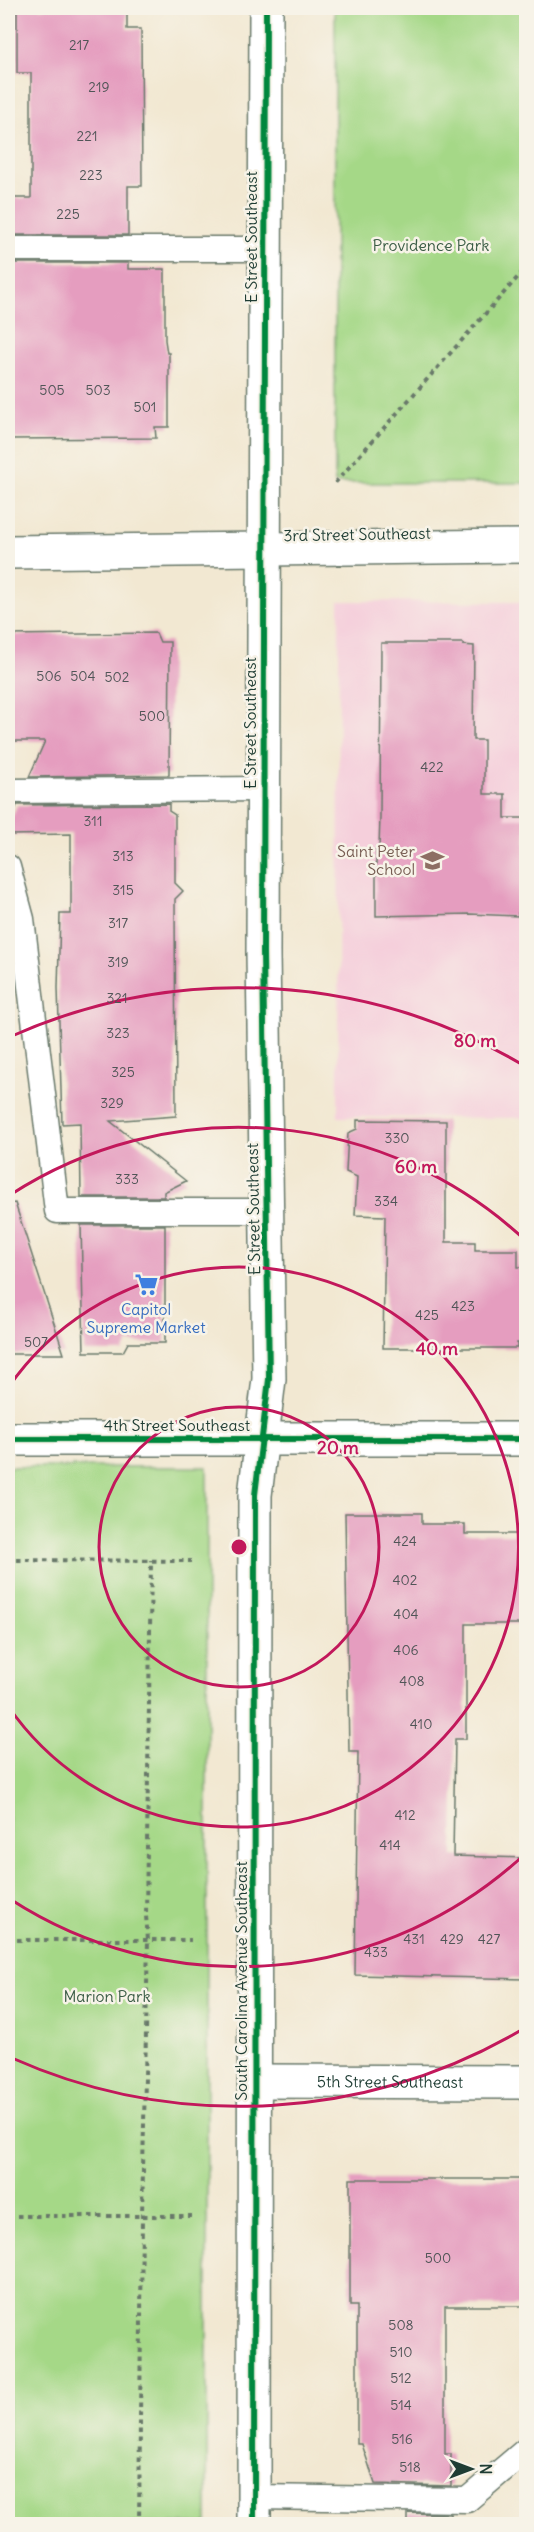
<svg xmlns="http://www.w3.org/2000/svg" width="534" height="2532" font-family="Delius,sans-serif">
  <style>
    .built { fill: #f5cfdb }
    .green { fill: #a5d887; stroke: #628a5e; stroke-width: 1.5 }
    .building { fill: #e59dbf }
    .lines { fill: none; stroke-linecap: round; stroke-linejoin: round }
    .service-casing { stroke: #69796b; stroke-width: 27 }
    .minor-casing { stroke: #69796b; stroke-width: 36 }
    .tertiary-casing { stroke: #69796b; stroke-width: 36 }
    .path { stroke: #69796b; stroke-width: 4; stroke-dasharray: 4.5 4.5; stroke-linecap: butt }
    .service { stroke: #fff; stroke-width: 24 }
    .minor { stroke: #fff; stroke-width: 33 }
    .tertiary { stroke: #fff; stroke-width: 33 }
    .cycleway-casing { stroke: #f7f3e8; stroke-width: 10 }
    .cycleway { stroke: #00873e; stroke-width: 6 }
    .ring { fill: none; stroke: #c2185b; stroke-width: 3 }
    .labels { text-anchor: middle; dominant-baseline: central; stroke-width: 5; stroke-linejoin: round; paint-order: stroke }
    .number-label { font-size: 14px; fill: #505557 }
    .street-label { font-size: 16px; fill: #1f3d34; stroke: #f7f3e8 }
    .park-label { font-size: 16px; fill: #3a5c45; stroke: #f7f3e8 }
    .education-label { font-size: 16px; fill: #785e54; stroke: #f7f3e8; text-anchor: end }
    .shop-label { font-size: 16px; fill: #366cbe; stroke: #f7f3e8 }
    .centre { fill: #c2185b; stroke: #f7f3e8; stroke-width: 3 }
    .ring-label { font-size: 18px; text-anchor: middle; font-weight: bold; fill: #c2185b; stroke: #f7f3e8; stroke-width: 5; stroke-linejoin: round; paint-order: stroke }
  </style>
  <rect width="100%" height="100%" fill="#f7f3e8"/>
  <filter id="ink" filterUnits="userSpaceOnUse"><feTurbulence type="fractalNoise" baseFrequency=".0167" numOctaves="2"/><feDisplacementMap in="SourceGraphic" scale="12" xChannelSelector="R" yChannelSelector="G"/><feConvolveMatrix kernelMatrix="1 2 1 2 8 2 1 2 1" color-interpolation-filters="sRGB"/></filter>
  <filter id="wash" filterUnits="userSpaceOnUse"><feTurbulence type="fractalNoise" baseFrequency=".008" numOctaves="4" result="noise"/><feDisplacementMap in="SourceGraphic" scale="24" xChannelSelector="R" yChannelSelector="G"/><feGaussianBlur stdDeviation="1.35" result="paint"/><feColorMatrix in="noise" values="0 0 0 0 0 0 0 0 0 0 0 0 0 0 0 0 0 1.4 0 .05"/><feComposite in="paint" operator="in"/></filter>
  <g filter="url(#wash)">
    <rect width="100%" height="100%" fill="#f2e8d2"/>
    <!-- built -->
    <polygon class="built" points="339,601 526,602 526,1118 338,1117"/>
    <!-- green -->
    <g class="green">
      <rect x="335" y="8" width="191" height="475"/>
      <rect x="8" y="1467" width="199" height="1057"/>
    </g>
    <g id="blocks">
      <!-- building -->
      <g class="building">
        <polygon points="17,8 127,8 127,29 141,29 142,186 128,186 128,235 8,235 8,198 31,198 31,73 17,73"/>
        <polygon points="8,263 128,263 128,269 165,269 165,340 167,353 169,353 169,427 155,427 156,438 8,439"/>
        <polygon points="156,633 160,642 170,642 169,775 29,777 45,741 8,741 8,635"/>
        <polygon points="381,643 463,643 463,645 474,646 473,740 484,740 484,794 505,794 505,818 526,818 526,913 518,913 518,916 470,914 376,916 376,848 379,848 380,817"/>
        <polygon points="169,804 169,811 175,815 175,883 183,891 175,899 176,1116 110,1121 186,1181 164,1192 164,1197 81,1197 80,1123 62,1124 58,988 60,914 71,914 71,834 8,835 8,826 17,805"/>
        <polygon points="357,1120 446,1121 446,1242 475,1242 475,1250 518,1250 518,1267 526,1267 526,1343 517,1343 517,1348 383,1348 385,1216 355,1215 357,1177 346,1172 348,1133 357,1129"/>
        <polygon points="15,1203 64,1354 8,1354 8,1204"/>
        <polygon points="81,1225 165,1225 165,1343 128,1343 123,1352 84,1352"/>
        <polygon points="345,1513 422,1513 422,1524 465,1524 465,1534 526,1534 526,1624 466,1624 466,1739 455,1739 453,1856 526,1858 526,1979 355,1975 358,1752 349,1752"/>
        <polygon points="350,2179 526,2179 526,2306 445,2306 445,2454 451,2454 451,2486 375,2484 362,2444 357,2444 357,2306 350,2306"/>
        <polygon points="408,2513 451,2514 451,2524 408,2524"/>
      </g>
    </g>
  </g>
  <g filter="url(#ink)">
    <use href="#blocks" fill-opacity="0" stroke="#69796b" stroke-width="1.5"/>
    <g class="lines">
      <defs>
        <g id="service">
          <polyline points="8,249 265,249"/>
          <polyline points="8,791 263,789"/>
          <polyline points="8,867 22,919 57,1211 266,1211"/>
          <polyline points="254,2497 467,2500 526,2450"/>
        </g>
        <g id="minor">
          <polyline points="8,552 526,546"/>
          <path id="s1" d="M255,2081L526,2082"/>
        </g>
        <g id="tertiary">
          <polyline points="8,1439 526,1439"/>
          <polyline points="254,2524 255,1495 269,1379 263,952 266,8"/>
        </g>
      </defs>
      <!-- service casing -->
      <use href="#service" class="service-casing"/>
      <!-- minor casing -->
      <use href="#minor" class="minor-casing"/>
      <!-- tertiary casing -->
      <use href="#tertiary" class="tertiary-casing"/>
      <!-- path -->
      <g class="path">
        <polyline points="335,483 526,268"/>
        <polyline points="8,1560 191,1561"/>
        <polyline points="8,1940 191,1940"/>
        <polyline points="8,2216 192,2216"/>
        <polyline points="139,2524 142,2216 148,1940 146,1916 151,1560"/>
      </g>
      <!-- service -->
      <use href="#service" class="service"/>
      <!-- minor -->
      <use href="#minor" class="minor"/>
      <!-- tertiary -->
      <use href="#tertiary" class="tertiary"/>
      <defs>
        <g id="cycleway">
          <polyline points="8,1439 526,1439"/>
          <polyline points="254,2524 255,1495 269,1379 263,952 266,8"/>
        </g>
      </defs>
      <!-- cycleway casing -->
      <use href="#cycleway" class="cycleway-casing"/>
      <!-- cycleway -->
      <use href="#cycleway" class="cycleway"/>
    </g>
  </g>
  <!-- distance rings -->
  <g class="ring">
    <circle cx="239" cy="1547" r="140"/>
    <path d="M8 1388A280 280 0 1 1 8 1706"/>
    <path d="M525 1854A420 420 0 0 1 10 1899M10 1195A420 420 0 0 1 525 1240"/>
    <path d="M523 2029A559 559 0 0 1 12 2058M12 1036A559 559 0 0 1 523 1065"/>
  </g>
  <!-- icons -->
  <defs>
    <symbol id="school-bare" viewBox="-9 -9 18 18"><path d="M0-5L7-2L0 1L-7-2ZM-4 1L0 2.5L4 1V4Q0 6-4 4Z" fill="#8d6e63" stroke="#f7f3e8" stroke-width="2.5" paint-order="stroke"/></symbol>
    <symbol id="supermarket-bare" viewBox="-9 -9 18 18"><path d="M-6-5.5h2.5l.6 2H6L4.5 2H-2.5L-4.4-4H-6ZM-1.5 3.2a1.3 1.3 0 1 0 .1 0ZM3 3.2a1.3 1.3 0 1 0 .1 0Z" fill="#3f7fe0" stroke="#f7f3e8" stroke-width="2.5" paint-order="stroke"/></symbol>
  </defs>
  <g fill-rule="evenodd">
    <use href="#school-bare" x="416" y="844" width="33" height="33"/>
    <use href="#supermarket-bare" x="130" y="1268" width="33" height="33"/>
  </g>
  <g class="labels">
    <!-- number labels -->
    <g class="number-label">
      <text x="79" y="45">217</text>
      <text x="99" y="87">219</text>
      <text x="87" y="136">221</text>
      <text x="91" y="175">223</text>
      <text x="68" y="214">225</text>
      <text x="52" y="390">505</text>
      <text x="98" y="390">503</text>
      <text x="145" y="407">501</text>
      <text x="49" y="676">506</text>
      <text x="83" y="676">504</text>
      <text x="117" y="677">502</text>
      <text x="152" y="716">500</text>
      <text x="432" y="767">422</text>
      <text x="93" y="821">311</text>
      <text x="123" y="856">313</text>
      <text x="123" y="890">315</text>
      <text x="118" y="923">317</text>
      <text x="118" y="962">319</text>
      <text x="117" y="998">321</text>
      <text x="118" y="1033">323</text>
      <text x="123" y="1072">325</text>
      <text x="112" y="1103">329</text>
      <text x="397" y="1138">330</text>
      <text x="127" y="1179">333</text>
      <text x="386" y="1201">334</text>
      <text x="463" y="1306">423</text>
      <text x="427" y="1315">425</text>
      <text x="36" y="1342">507</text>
      <text x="405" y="1541">424</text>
      <text x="405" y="1580">402</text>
      <text x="406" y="1614">404</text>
      <text x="406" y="1650">406</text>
      <text x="412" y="1681">408</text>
      <text x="421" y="1724">410</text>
      <text x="405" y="1815">412</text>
      <text x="390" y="1845">414</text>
      <text x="414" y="1939">431</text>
      <text x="452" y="1939">429</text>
      <text x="489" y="1939">427</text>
      <text x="376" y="1952">433</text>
      <text x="438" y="2258">500</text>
      <text x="401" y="2325">508</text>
      <text x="401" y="2352">510</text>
      <text x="401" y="2378">512</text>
      <text x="401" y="2405">514</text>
      <text x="402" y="2439">516</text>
      <text x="410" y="2467">518</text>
    </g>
    <!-- street labels -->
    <g class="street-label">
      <text transform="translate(251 237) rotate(-90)">E Street Southeast</text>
      <text transform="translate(357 534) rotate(-1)">3rd Street Southeast</text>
      <text transform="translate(250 723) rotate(-90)">E Street Southeast</text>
      <text transform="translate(253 1209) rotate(-91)">E Street Southeast</text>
      <text x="177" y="1425">4th Street Southeast</text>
      <text transform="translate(241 1981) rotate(-90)">South Carolina Avenue Southeast</text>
      <text stroke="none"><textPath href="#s1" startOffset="135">5th Street Southeast</textPath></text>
    </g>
    <!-- park labels -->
    <g class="park-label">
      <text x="431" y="245">Providence Park</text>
      <text x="107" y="1996">Marion Park</text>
    </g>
    <!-- education labels -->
    <g class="education-label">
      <text x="415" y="851">Saint Peter<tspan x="415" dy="18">School</tspan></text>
    </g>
    <!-- shop labels -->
    <g class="shop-label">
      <text x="146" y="1309">Capitol<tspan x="146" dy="18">Supreme Market</tspan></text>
    </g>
  </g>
  <circle cx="239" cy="1547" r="9" class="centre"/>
  <g class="ring-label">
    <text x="475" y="1047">80 m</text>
    <text x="416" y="1173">60 m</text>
    <text x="437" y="1355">40 m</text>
    <text x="338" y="1454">20 m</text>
  </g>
  <!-- margin -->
  <rect width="534" height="2532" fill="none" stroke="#f7f3e8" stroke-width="30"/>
  <!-- north arrow -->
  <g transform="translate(471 2469) rotate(90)" stroke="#f7f3e8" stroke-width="4.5" paint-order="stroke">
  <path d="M0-4.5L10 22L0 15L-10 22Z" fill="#1f3d34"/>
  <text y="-9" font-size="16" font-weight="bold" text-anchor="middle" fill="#1f3d34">N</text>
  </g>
</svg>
